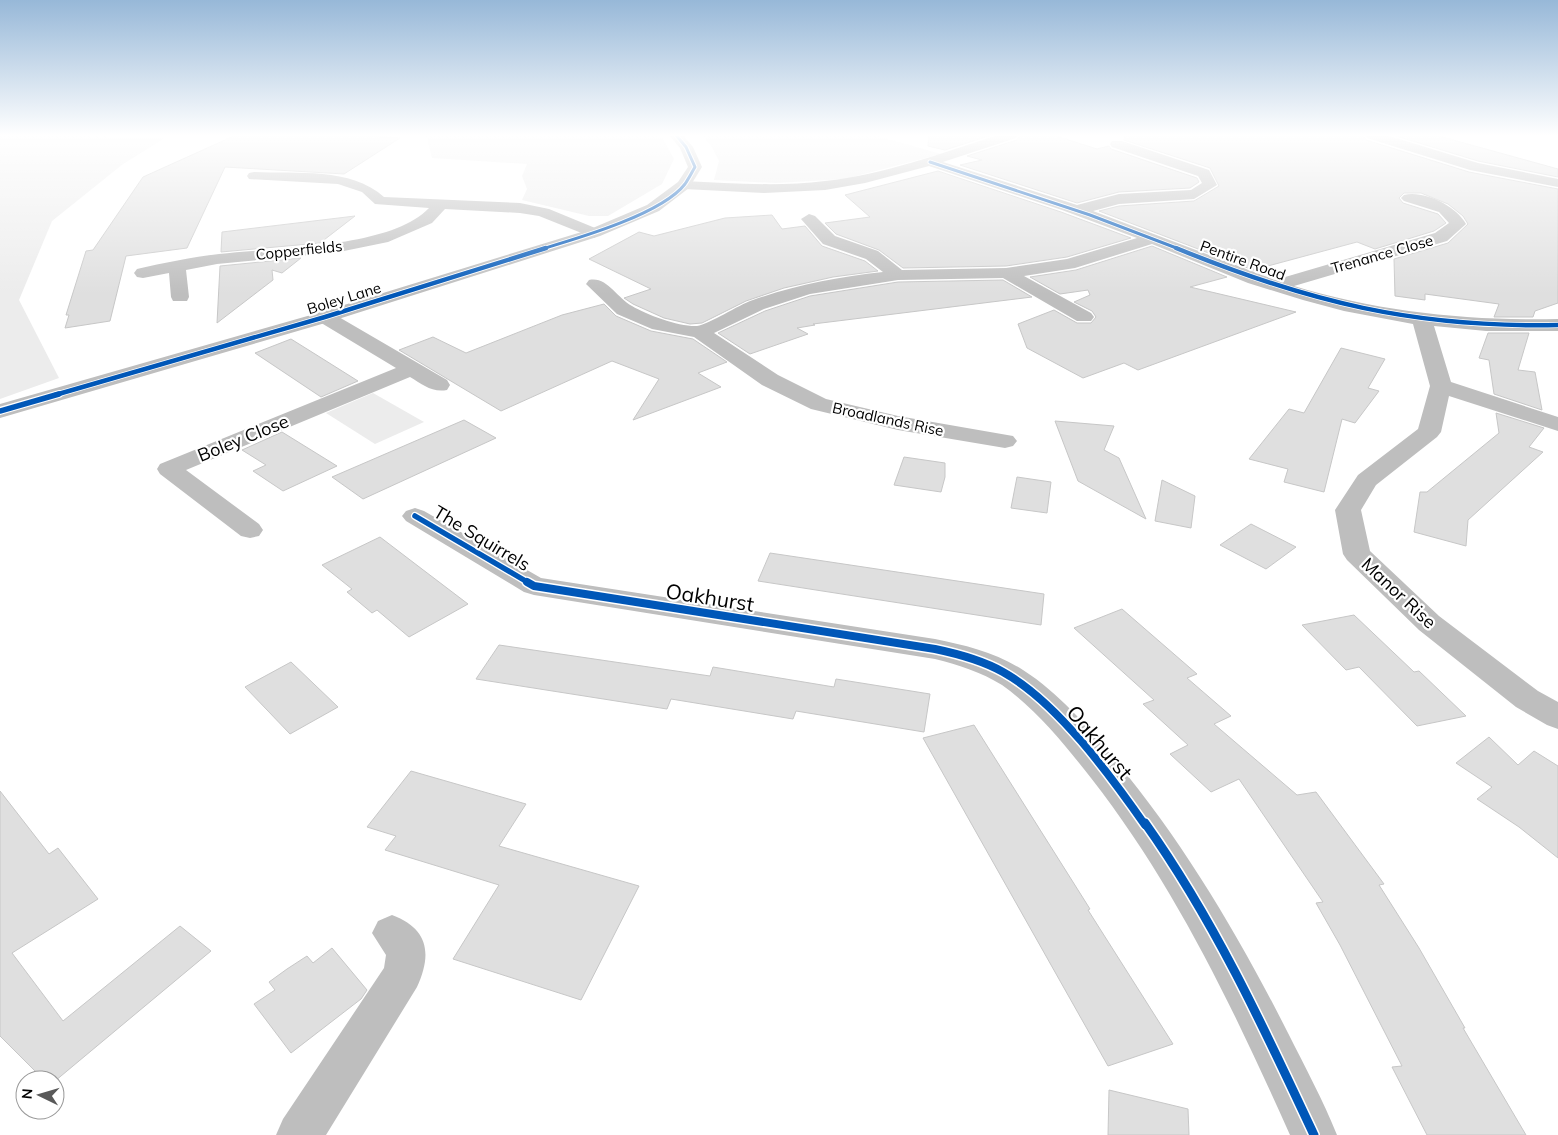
<svg xmlns="http://www.w3.org/2000/svg" width="1558" height="1135" font-family="Mulish,sans-serif">
  <style>
    .green { fill: #ececec }
    .building { fill: #dfdfdf; stroke: #c7c7c7 }
    .lines { fill: none; stroke-linecap: round; stroke-linejoin: round }
    .minor { fill: #bebebe; fill-rule: evenodd }
    .tertiary { fill: #bebebe; fill-rule: evenodd }
    .cycleway-far4-casing { stroke: #fff; stroke-width: 5 }
    .cycleway-far3-casing { stroke: #fff; stroke-width: 6 }
    .cycleway-far2-casing { stroke: #fff; stroke-width: 8 }
    .cycleway-far1-casing { stroke: #fff; stroke-width: 11 }
    .cycleway-casing { stroke: #fff; stroke-width: 12 }
    .cycleway-far4 { stroke: #0057b8; stroke-width: 3 }
    .cycleway-far3 { stroke: #0057b8; stroke-width: 4.5 }
    .cycleway-far2 { stroke: #0057b8; stroke-width: 5.5 }
    .cycleway-far1 { stroke: #0057b8; stroke-width: 8 }
    .cycleway { stroke: #0057b8; stroke-width: 9 }
    .labels { text-anchor: middle; dominant-baseline: central; stroke-width: 4.5; stroke-linejoin: round; paint-order: stroke }
    .far-street-label { font-size: 15px; fill: #000; stroke: #fff }
    .street-label { font-size: 18px; fill: #000; stroke: #fff }
    .near-street-label { font-size: 21px; fill: #000; stroke: #fff }
  </style>
  <rect width="100%" height="100%" fill="#fff"/>
  <!-- green -->
  <g class="green">
    <polygon points="0,135 165,138 123,164 52,221 19,300 59,378 0,399"/>
    <polygon points="426,135 657,135 663,139 674,159 662,184 608,216 589,216 522,200 527,189 522,176 527,164 432,158"/>
    <polygon points="702,135 874,135 941,154 845,179 776,183 714,180 719,161 712,147"/>
    <polygon points="373,393 424,422 375,444 326,413"/>
  </g>
  <!-- building -->
  <g class="building">
    <polygon points="236,135 355,135 400,138 344,174 225,167 187,248 126,256 110,321 65,328 69,315 66,315 86,251 93,250 143,177"/>
    <polygon points="929,135 992,135 945,150 928,146"/>
    <polygon points="1020,135 1053,135 1097,149 1109,146 1111,149 1197,178 1199,182 1190,188 1119,192 1077,203 960,165 982,160 967,156 1017,140"/>
    <polygon points="1125,135 1363,135 1366,140 1469,172 1558,189 1558,303 1535,311 1533,317 1494,317 1499,304 1425,294 1425,300 1395,296 1394,259 1448,243 1468,224 1463,216 1448,204 1421,193 1404,193 1399,198 1403,203 1438,214 1446,223 1434,231 1375,249 1357,242 1253,270 1099,211 1119,206 1194,201 1219,186 1210,168 1124,140"/>
    <polygon points="1393,135 1435,135 1558,169 1558,177 1478,161"/>
    <polygon points="938,171 1061,212 1131,238 1067,257 1006,266 903,268 879,250 836,234 825,223 870,217 845,195"/>
    <polygon points="772,215 782,229 805,226 822,246 865,261 878,271 833,277 784,288 746,301 702,323 690,324 664,318 633,304 624,298 651,289 589,259 639,232 654,236 725,218"/>
    <polygon points="355,216 320,243 221,252 222,232"/>
    <polygon points="1152,246 1227,277 1190,287 1296,312 1138,370 1124,363 1083,378 1027,348 1018,324 1054,310 1077,323 1091,323 1096,317 1092,311 1074,302 1090,295 1088,290 1060,294 1030,277 1076,270"/>
    <polygon points="301,258 282,273 272,270 273,280 217,323 220,266"/>
    <polygon points="1003,280 1032,297 813,324 815,325 797,328 808,334 750,354 718,333 765,311 810,296 898,282"/>
    <polygon points="604,304 616,316 651,331 693,339 727,362 698,373 721,387 633,420 659,379 612,361 501,411 399,350 433,337 466,353 562,315"/>
    <polygon points="1488,333 1529,333 1518,370 1535,372 1542,410 1494,394 1489,360 1479,358"/>
    <polygon points="291,339 315,354 358,381 321,397 255,353"/>
    <polygon points="1341,348 1385,359 1368,388 1379,391 1355,423 1342,419 1324,492 1284,482 1288,469 1249,459 1289,409 1304,413"/>
    <polygon points="1496,413 1544,428 1529,447 1543,452 1468,520 1466,546 1414,532 1420,492 1427,492 1499,433"/>
    <polygon points="464,420 496,438 363,499 332,477"/>
    <polygon points="1055,421 1114,426 1104,450 1119,458 1146,519 1078,481"/>
    <polygon points="282,432 337,466 283,491 253,471 266,465 242,450"/>
    <polygon points="904,457 945,463 945,477 941,492 894,485"/>
    <polygon points="1017,477 1051,482 1047,513 1011,508"/>
    <polygon points="1162,480 1195,496 1191,528 1155,521"/>
    <polygon points="1251,524 1296,547 1266,569 1220,545"/>
    <polygon points="380,537 418,566 468,604 409,637 377,610 372,613 347,592 352,589 322,565"/>
    <polygon points="770,553 1044,594 1041,625 758,581"/>
    <polygon points="1122,609 1197,674 1187,678 1231,716 1214,724 1297,795 1316,792 1384,884 1379,885 1419,948 1465,1028 1463,1028 1526,1135 1427,1135 1392,1067 1402,1066 1340,945 1316,903 1323,902 1239,779 1211,792 1170,754 1188,745 1143,704 1154,700 1074,628"/>
    <polygon points="1354,615 1414,672 1419,671 1466,716 1417,726 1359,667 1346,670 1302,625"/>
    <polygon points="499,645 710,676 713,667 834,687 836,679 930,694 924,732 796,711 793,719 671,699 667,709 476,679"/>
    <polygon points="291,662 338,707 290,734 245,687"/>
    <polygon points="974,725 1090,909 1088,910 1173,1044 1108,1066 923,738"/>
    <polygon points="1489,737 1518,765 1534,751 1558,766 1558,858 1519,827 1477,799 1492,787 1456,763"/>
    <polygon points="411,771 526,804 499,846 639,886 581,1000 453,959 499,885 385,850 396,836 367,827"/>
    <polygon points="0,791 49,854 58,848 98,899 12,953 63,1021 180,926 211,951 55,1081 44,1080 0,1036"/>
    <polygon points="332,948 367,990 361,999 291,1053 254,1004 275,990 269,982 287,969 307,956 313,963"/>
    <polygon points="1109,1090 1188,1109 1189,1135 1108,1135"/>
  </g>
  <g class="lines">
    <!-- minor -->
    <g class="minor">
      <path d="M998,135H1018L1016,138L943,162L1077,205L1119,194L1191,190L1202,183L1198,176L1112,147L1110,144L1112,141H1122L1209,170L1217,185L1194,199L1119,204L1093,211L1275,280L1435,233L1449,223L1439,212L1404,201L1401,198L1404,195C1424,190 1456,206 1466,224L1447,241L1294,286C1380,312 1468,321 1558,319V331H1486L1434,326L1451,382L1558,417V431L1449,396L1441,432L1437,437L1376,485L1361,510L1370,551L1439,616L1538,691L1558,702V729L1547,725L1516,707L1419,630L1347,560L1343,554L1335,510L1358,475L1418,429L1430,386L1413,324L1344,311L1303,300L1248,283L1152,244L1075,268L1024,276L1091,313L1094,317L1091,321H1077L1003,278L898,280L810,294L764,309L714,333L778,375L826,399L898,416L1013,436L1017,441L1013,446L1005,448L898,430L811,409L762,385L694,337L652,329L617,314L586,284L589,280C607,276 617,298 632,306C647,315 680,327 697,326C710,324 738,305 753,300C795,285 838,277 883,272L866,259L823,244L801,219L809,214L815,216L835,236L878,251L902,270L1006,268L1067,259L1137,238L1062,210L929,166L865,183L825,190L764,193L684,189L677,185L684,181C731,183 778,187 825,181C884,175 941,153 998,135Z"/>
      <polygon points="1365,135 1386,135 1478,163 1558,179 1558,187 1470,170 1367,138"/>
      <path d="M254,172C296,174 351,167 384,197L520,203L549,209L600,230L602,233L594,238L539,216L520,213L445,209L432,223L388,242L339,252L217,264L186,270L189,297L187,301H173L171,297L169,273L143,278L137,277L134,273L137,269C163,263 192,257 219,254C274,247 390,249 429,208L375,204L362,192L338,184L249,179L247,176L249,173Z"/>
      <path d="M325,311L332,313L447,380L450,385L447,390C432,393 422,384 410,377L186,470L259,524L263,530L259,536L250,538L241,536L160,474L157,469L160,464L396,368L318,321L315,317L318,313Z"/>
      <path d="M415,508L424,511L541,578L935,639C965,645 997,653 1023,670C1059,693 1088,727 1115,760C1184,843 1239,936 1288,1033C1305,1067 1323,1100 1337,1135H1290C1234,1010 1176,887 1091,778C1065,745 1037,710 1002,685C981,672 959,665 935,659L534,595L524,592L406,521L402,516L406,511Z"/>
      <path d="M392,915C429,929 432,954 417,987L326,1135H276L283,1119L384,968L386,955L372,933L378,921Z"/>
    </g>
    <!-- tertiary -->
    <polygon class="tertiary" points="669,135 683,135 693,147 702,167 689,188 659,211 600,236 332,321 0,418 0,404 318,313 588,230 647,205 678,182 688,167 680,148"/>
    <defs>
      <g id="cycleway-far4">
        <polyline points="930,162 1090,215 1179,249"/>
        <path d="M542,249C579,238 662,214 685,184C689,178 692,172 695,167L686,147L676,135"/>
      </g>
      <g id="cycleway-far3">
        <path d="M1176,248C1308,302 1415,328 1558,325"/>
        <polyline points="55,395 325,317 546,248"/>
      </g>
      <g id="cycleway-far2">
        <polyline points="0,411 59,394"/>
        <polyline points="415,516 529,583"/>
      </g>
      <path id="cycleway-far1" d="M527,582L534,586L935,649C959,654 982,660 1003,672C1057,702 1110,775 1145,825"/>
      <path id="cycleway" d="M1145,823C1214,920 1264,1028 1314,1135"/>
    </defs>
    <!-- cycleway-far4 casing -->
    <use href="#cycleway-far4" class="cycleway-far4-casing"/>
    <!-- cycleway-far3 casing -->
    <use href="#cycleway-far3" class="cycleway-far3-casing"/>
    <!-- cycleway-far2 casing -->
    <use href="#cycleway-far2" class="cycleway-far2-casing"/>
    <!-- cycleway-far1 casing -->
    <use href="#cycleway-far1" class="cycleway-far1-casing"/>
    <!-- cycleway casing -->
    <use href="#cycleway" class="cycleway-casing"/>
    <!-- cycleway-far4 -->
    <use href="#cycleway-far4" class="cycleway-far4"/>
    <!-- cycleway-far3 -->
    <use href="#cycleway-far3" class="cycleway-far3"/>
    <!-- cycleway-far2 -->
    <use href="#cycleway-far2" class="cycleway-far2"/>
    <!-- cycleway-far1 -->
    <use href="#cycleway-far1" class="cycleway-far1"/>
    <!-- cycleway -->
    <use href="#cycleway" class="cycleway"/>
  </g>
  <!-- sky -->
  <linearGradient id="sky" x2="0" y2="1"><stop stop-color="#97b8d8"/><stop offset="0.46" stop-color="#fff"/><stop offset="1" stop-color="#fff" stop-opacity="0"/></linearGradient>
  <rect width="1558" height="294" fill="url(#sky)"/>
  <g class="labels">
    <!-- far-street labels -->
    <g class="far-street-label">
      <text transform="translate(299 250) rotate(-6)">Copperfields</text>
      <text transform="translate(1382 254) rotate(-16)">Trenance Close</text>
      <text transform="translate(1243 260) rotate(20)">Pentire Road</text>
      <text transform="translate(344 298) rotate(-17)">Boley Lane</text>
      <text transform="translate(888 419) rotate(12)">Broadlands Rise</text>
    </g>
    <!-- street labels -->
    <g class="street-label">
      <text transform="translate(243 438) rotate(-22)">Boley Close</text>
      <text transform="translate(482 538) rotate(31)">The Squirrels</text>
      <text transform="translate(1399 593) rotate(43)">Manor Rise</text>
    </g>
    <!-- near-street labels -->
    <g class="near-street-label">
      <text transform="translate(710 597) rotate(9)">Oakhurst</text>
      <text transform="translate(1100 742) rotate(50)">Oakhurst</text>
    </g>
  </g>
  <!-- north arrow -->
  <g transform="translate(40 1095) rotate(275)"><circle r="24" fill="#ffffff" stroke="#999999"/>
  <path d="M0-4L9 19L0 12L-9 19Z" fill="#595959"/>
  <text y="-8" font-size="14" font-weight="bold" text-anchor="middle" fill="#000000">N</text>
  </g>
</svg>
